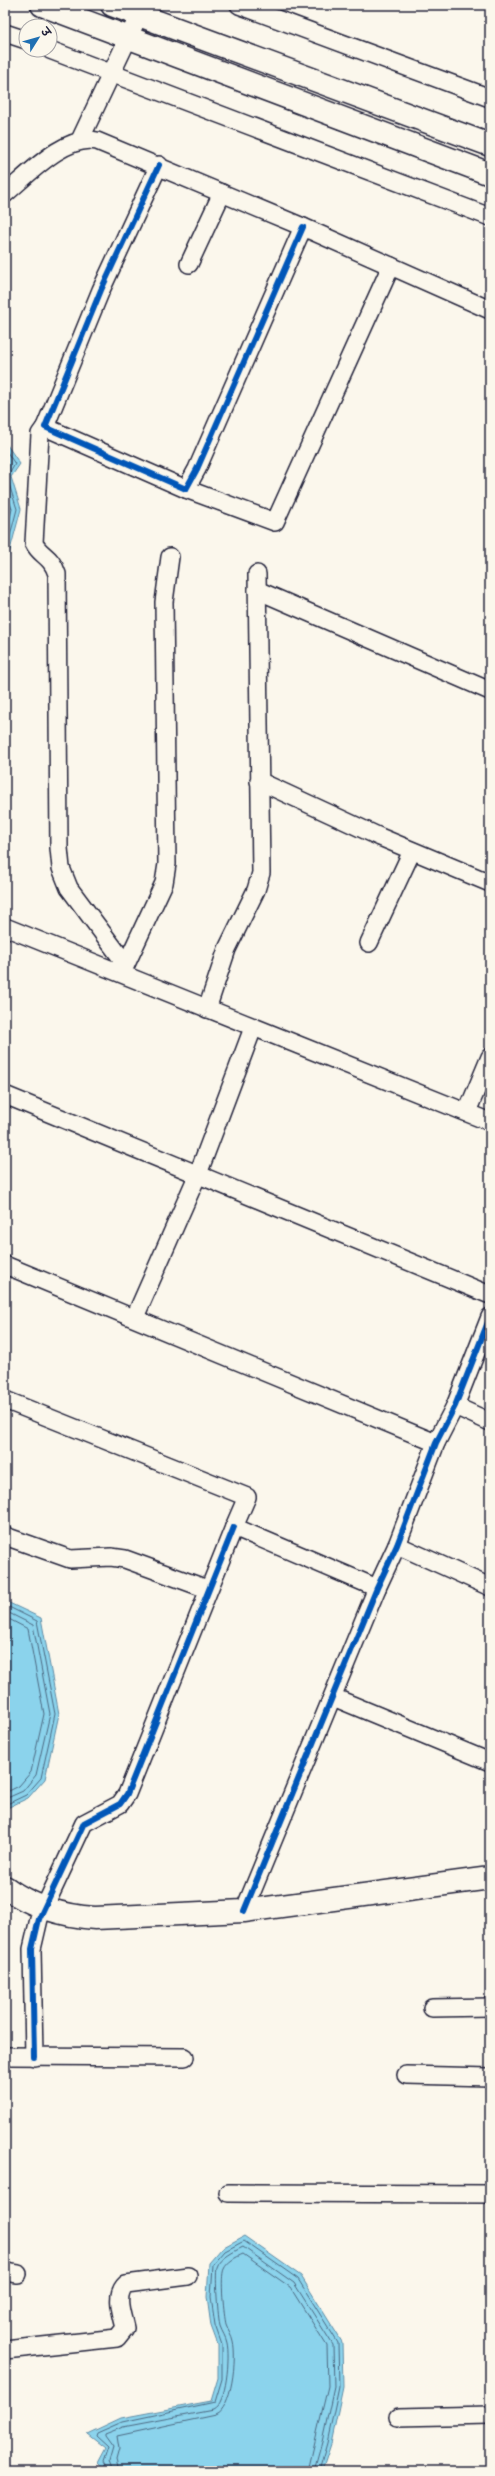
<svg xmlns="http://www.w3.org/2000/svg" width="495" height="2476" font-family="Sriracha,'Playpen Sans Deva',sans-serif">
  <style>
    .water { fill: #8bd3ec; stroke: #618ca5 }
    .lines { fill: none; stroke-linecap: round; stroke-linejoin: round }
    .shore { stroke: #4c6982; stroke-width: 1 }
    .street-casing { stroke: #22223b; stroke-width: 20 }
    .secondary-casing { stroke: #22223b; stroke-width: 25 }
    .street { stroke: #fbf7ec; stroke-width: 17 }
    .secondary { stroke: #fbf7ec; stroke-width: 22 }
    .cycleway-casing { stroke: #fbf7ec; stroke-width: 8 }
    .cycleway { stroke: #0057b8; stroke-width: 6 }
  </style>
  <rect width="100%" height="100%" fill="#fbf7ec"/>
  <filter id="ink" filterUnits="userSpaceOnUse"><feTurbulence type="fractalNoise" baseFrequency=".025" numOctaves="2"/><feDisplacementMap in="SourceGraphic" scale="8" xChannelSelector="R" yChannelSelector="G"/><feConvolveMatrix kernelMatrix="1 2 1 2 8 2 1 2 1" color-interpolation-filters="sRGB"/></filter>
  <g filter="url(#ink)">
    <!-- water -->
    <g class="water">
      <polygon points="5,442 20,464 11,477 21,509 5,569"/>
      <polygon points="5,1601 41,1618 59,1714 45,1779 28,1798 5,1809"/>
      <polygon points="244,2236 301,2276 342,2342 343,2387 331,2444 322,2471 105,2471 97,2463 105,2448 87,2434 121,2418 211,2401 218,2378 218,2345 211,2326 207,2297 209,2263 222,2248"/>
    </g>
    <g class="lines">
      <!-- shore -->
      <g class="shore">
        <polyline points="5,449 15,464 7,478 17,509 5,555"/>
        <polyline points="5,487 12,509 5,538"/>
        <polyline points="5,1605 37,1621 55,1714 41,1778 26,1795 5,1805"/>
        <polyline points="5,1611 33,1625 50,1714 36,1775 23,1791 5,1799"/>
        <polyline points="5,1617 28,1629 44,1714 31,1772 19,1786 5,1793"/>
        <polyline points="108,2471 103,2462 108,2447 96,2436 97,2433 122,2422 215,2402 222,2379 222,2345 215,2325 211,2297 213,2265 225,2251 244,2241 298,2279 338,2343 339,2387 327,2443 319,2471"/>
        <path d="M113,2471L109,2461L113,2447L105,2436V2434L123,2427L213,2410C227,2404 230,2356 227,2343C226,2337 222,2332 220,2326C218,2317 215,2277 217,2268C220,2258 235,2251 243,2247L294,2283L333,2345L334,2387L322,2442L314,2471"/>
        <path d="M119,2471L116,2460L119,2449L117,2436L215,2415C232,2409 237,2358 233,2341C232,2335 228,2330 226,2324C224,2316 220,2277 224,2269C227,2262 236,2257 243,2254L290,2287L327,2346L328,2386L308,2471"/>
      </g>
      <defs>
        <g id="street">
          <polyline points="239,5 490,98"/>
          <polyline points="5,33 26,40"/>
          <polyline points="50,50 490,217"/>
          <polyline points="80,140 139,15"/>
          <polyline points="159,165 101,290 45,427 186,489 197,469 303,227"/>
          <path d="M5,194C28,175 65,134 97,141L303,227L490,310"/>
          <polyline points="189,264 222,193"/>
          <path d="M45,427L40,434L34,543C40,556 51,555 57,574L59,848L61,868L69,888L125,963"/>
          <polyline points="186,489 275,522 391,266"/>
          <polyline points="257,590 490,691"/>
          <polyline points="259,781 380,837 490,883"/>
          <polyline points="5,927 490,1122"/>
          <polyline points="369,943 412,851"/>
          <polyline points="122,973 164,883 167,864 164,602 170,557"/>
          <polyline points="207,1009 227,949 256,890 261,873 257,574"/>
          <polyline points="5,1095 490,1295"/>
          <polyline points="467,1112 490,1057"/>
          <polyline points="5,1265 436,1443"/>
          <polyline points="135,1317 198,1174 253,1028"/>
          <polyline points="5,1400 247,1497 234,1527 377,1588"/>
          <polyline points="455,1406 490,1422"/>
          <polyline points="5,1536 70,1559 111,1557 125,1559 207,1589"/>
          <polyline points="397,1545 490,1587"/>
          <polyline points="333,1697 490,1762"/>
          <polyline points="244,1911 377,1588 397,1545 436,1443 455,1406 490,1317"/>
          <polyline points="432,2008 490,2007"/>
          <polyline points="5,2056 185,2057"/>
          <polyline points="34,2057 32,1949 39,1919 84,1823 120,1804 127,1794 234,1527"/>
          <polyline points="406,2075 490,2077"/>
          <polyline points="228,2193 490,2194"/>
          <polyline points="5,2272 18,2274"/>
          <path d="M5,2350L117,2338L125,2328C122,2314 114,2295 126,2284L188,2276"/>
          <polyline points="398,2417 490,2415"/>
        </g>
        <g id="secondary">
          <polyline points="42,5 490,174"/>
          <polyline points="112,5 490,145"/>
          <path d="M5,1887C30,1906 63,1916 95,1918L244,1911L490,1878"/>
        </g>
      </defs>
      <!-- street casing -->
      <use href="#street" class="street-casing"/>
      <!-- secondary casing -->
      <use href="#secondary" class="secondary-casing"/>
      <!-- street -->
      <use href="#street" class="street"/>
      <!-- secondary -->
      <use href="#secondary" class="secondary"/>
      <defs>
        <g id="cycleway">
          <polyline points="159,165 101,290 45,427 186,489 197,469 303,227"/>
          <polyline points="244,1911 377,1588 397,1545 436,1443 455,1406 490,1317"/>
          <polyline points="34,2057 32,1949 39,1919 84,1823 120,1804 127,1794 234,1527"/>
        </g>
      </defs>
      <!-- cycleway casing -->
      <use href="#cycleway" class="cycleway-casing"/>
      <!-- cycleway -->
      <use href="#cycleway" class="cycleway"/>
    </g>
  </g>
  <!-- margin -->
  <rect width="495" height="2476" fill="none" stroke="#fbf7ec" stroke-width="20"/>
  <rect x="10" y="10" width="475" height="2456" fill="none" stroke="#22223b" stroke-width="1.5" filter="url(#ink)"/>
  <!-- north arrow -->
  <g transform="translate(38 38) rotate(53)"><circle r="19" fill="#fbf7ec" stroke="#a4a2a5"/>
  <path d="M0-3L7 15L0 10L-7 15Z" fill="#1f6fb2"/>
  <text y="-6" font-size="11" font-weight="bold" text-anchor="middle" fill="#22223b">उ</text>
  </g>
</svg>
